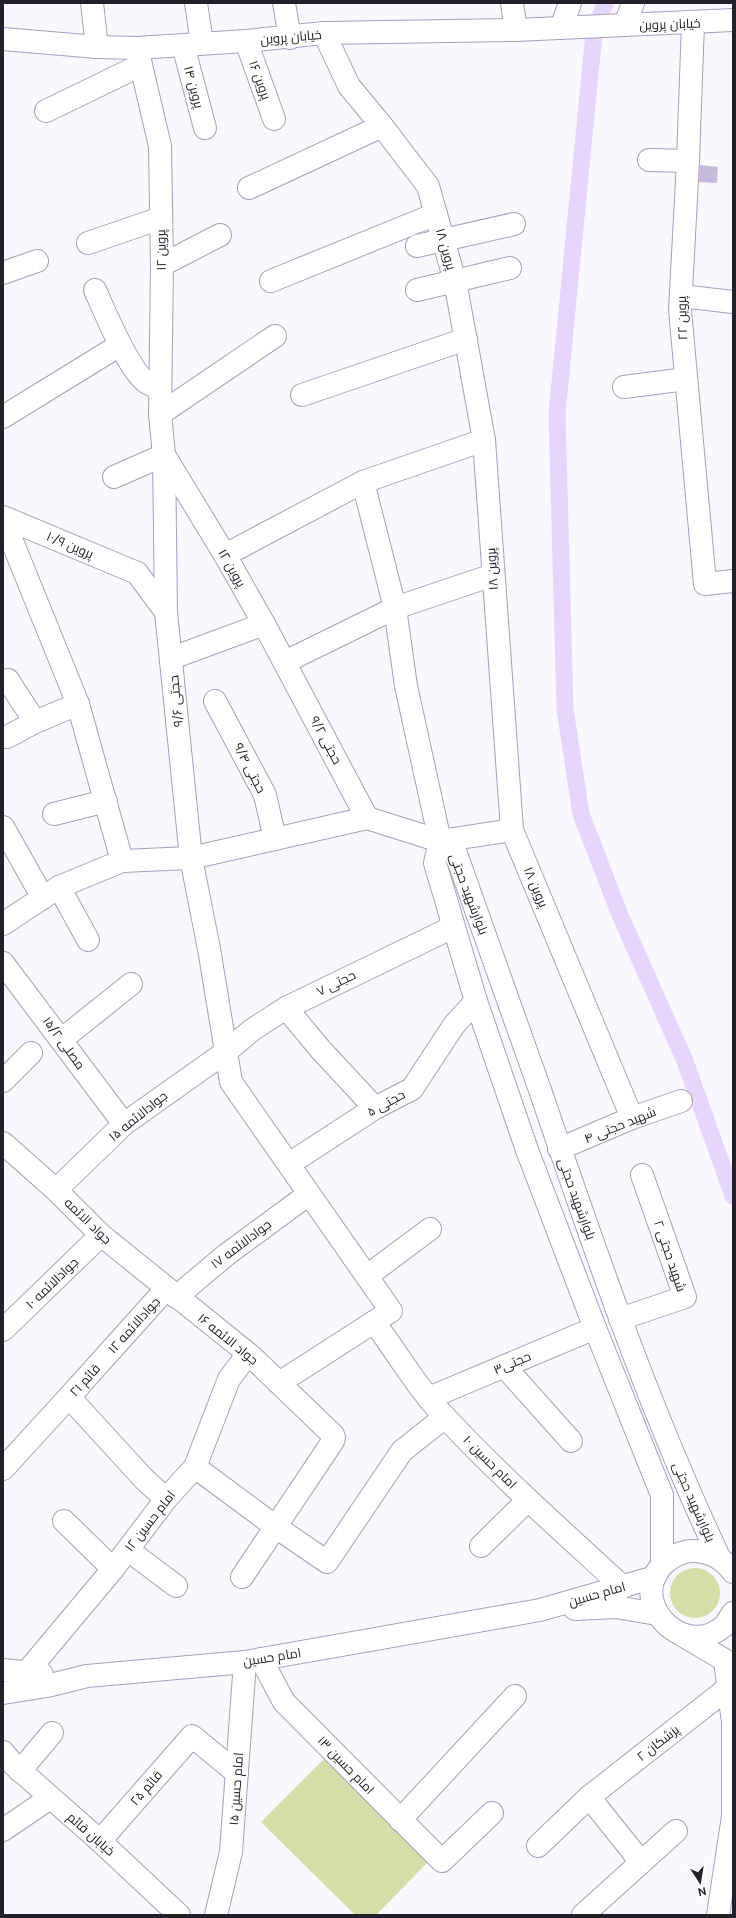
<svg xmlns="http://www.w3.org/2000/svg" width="736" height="1918" font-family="'DM Sans',Cairo,sans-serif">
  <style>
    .green { fill: #d6dda9 }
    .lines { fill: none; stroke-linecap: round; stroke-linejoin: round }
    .canal { stroke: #e4d6fd; stroke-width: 17 }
    .building { fill: #c6bada }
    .minor-casing { stroke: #a99dbd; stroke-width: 24 }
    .minor { stroke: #fff; stroke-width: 22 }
    .labels { text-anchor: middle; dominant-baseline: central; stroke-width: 3; stroke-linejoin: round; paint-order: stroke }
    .street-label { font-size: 13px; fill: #24202b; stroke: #fff }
  </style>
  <rect width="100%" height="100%" fill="#faf8ff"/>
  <!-- green -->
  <g class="green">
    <circle cx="695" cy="1593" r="25"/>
    <polygon points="324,1759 428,1862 376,1915 355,1915 261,1822"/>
  </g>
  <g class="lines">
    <!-- canal -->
    <polyline class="canal" points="605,3 594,33 557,413 565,709 581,814 620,915 685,1061 733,1196"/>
  </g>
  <!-- building -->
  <polygon class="building" points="700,165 718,167 717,183 699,182"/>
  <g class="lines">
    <defs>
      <g id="minor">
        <polyline points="92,3 97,47"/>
        <polyline points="196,3 202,43"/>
        <polyline points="284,3 290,38"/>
        <polyline points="512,3 516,30"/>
        <polyline points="693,23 688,161 680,310 705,584 733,581"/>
        <polyline points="625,25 633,3"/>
        <polyline points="561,28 570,3"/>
        <polyline points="324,33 349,86 382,126 428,186 455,281 484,440 512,830 632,1118"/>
        <polyline points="3,39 97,47 137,48 246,41 324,33 516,30 733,20"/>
        <polyline points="246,41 274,119"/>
        <polyline points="183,45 205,128"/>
        <polyline points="137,48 160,146 162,265 160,414 164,455 166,612 191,858 209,949 231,1082 391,1311 279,1383"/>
        <polyline points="46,111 141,65"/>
        <polyline points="649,160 688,161"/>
        <polyline points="249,188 382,126"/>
        <polyline points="88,243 161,218"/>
        <polyline points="417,246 514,224"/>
        <polyline points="162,265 220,235"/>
        <polyline points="3,273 37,261"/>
        <polyline points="271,281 436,214"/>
        <path d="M95,290C105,312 128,369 146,382C150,385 155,386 160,389"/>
        <polyline points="417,290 510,268"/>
        <polyline points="681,296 733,302"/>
        <polyline points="624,387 686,379"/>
        <polyline points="302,395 466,339"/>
        <polyline points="160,414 275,336"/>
        <polyline points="3,417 120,345"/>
        <polyline points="164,455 225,555 264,624 367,818"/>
        <polyline points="114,477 164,455"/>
        <polyline points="363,482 395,608 406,686 440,841 435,863 476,1001 527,1150 595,1328 662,1495 662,1565"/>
        <polyline points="3,517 137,573"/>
        <polyline points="3,519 78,704 122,861"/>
        <polyline points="225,555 363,482 484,440"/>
        <polyline points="137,573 166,612"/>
        <polyline points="172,658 264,624"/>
        <polyline points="285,662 395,608 493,575"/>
        <polyline points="3,683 8,680 35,722 78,704"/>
        <polyline points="215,701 265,795 275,839"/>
        <polyline points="7,737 35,722"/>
        <polyline points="54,814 106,801"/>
        <polyline points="3,827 43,898"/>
        <path d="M440,841L455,851C483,931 512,1010 540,1090C594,1248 648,1406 719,1557"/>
        <polyline points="59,887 88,940"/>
        <polyline points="3,924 59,887 122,861 191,858 367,818 440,841 512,830"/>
        <polyline points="3,963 124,1124"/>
        <polyline points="286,1008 321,1050 375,1108"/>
        <polyline points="61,1040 131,984"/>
        <polyline points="3,1081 31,1053"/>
        <polyline points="3,1143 56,1190 101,1235 251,1356 333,1435 334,1437 333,1441 242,1577"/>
        <polyline points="559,1149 632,1118 681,1101"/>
        <polyline points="289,1164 375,1108 412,1089 454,1025 476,1001"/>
        <polyline points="56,1190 124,1124 227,1051 252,1030 286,1008 453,927"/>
        <polyline points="367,1276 430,1229"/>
        <polyline points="176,1297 226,1255 309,1194"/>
        <polyline points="620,1319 685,1297 642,1175"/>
        <path d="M374,1322C398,1354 418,1389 445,1417C501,1477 563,1532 623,1587"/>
        <polyline points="3,1330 101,1235"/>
        <polyline points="504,1366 571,1441"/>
        <polyline points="429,1398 595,1328"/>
        <polyline points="195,1467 276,1527 327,1562 402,1451 445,1417"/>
        <polyline points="3,1469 79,1386"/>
        <polyline points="166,1499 144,1479 69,1397 166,1289"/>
        <polyline points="64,1521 113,1569"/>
        <polyline points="481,1546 528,1500"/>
        <polyline points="128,1550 176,1586"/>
        <path d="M733,1572C723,1558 710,1551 692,1551C683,1551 675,1555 667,1561C623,1596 681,1663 724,1626C727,1623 730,1617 733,1613"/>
        <polyline points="575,1609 616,1607 657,1614"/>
        <polyline points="682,1635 733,1665"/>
        <polyline points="261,1659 284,1702 442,1861 492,1813"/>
        <polyline points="725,1661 733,1722 733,1816 733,1814"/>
        <polyline points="3,1670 42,1674"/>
        <polyline points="26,1673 113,1569 166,1499 195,1467 229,1379 248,1354"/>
        <polyline points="3,1693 47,1686 87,1676 245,1662 540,1610 655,1577"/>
        <polyline points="3,1752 14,1765 100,1841 179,1915"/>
        <polyline points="20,1771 52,1733"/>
        <polyline points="589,1797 641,1862"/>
        <polyline points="400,1820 515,1696"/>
        <polyline points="3,1830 50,1798"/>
        <polyline points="100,1841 192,1736 237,1773"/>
        <polyline points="538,1846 589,1797 728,1688"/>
        <polyline points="216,1915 231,1852 245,1662"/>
        <polyline points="583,1915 676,1831"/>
        <polyline points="718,1915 733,1816"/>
      </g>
    </defs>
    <!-- minor casing -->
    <use href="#minor" class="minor-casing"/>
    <!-- minor -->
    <use href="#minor" class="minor"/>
  </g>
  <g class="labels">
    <!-- street labels -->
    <g class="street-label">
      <text transform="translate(670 24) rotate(-2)">خیابان پروین</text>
      <text transform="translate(291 37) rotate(-5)">خیابان پروین</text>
      <text transform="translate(260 80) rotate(70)">پروین ۱۶</text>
      <text transform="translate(194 87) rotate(75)">پروین ۱۴</text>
      <text transform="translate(446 249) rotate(74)">پروین ۱۸</text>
      <text transform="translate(161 250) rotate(-91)">پروین ۱۲</text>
      <text transform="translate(682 318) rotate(-92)">پروین ۲۲</text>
      <text transform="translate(70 545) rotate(23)">پروین ۱۰/۹</text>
      <text transform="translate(232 568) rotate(60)">پروین ۱۲</text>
      <text transform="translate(492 569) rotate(-94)">پروین ۱۸</text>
      <text transform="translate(176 701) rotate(-95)">حجتی ۹/۶</text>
      <text transform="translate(326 740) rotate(62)">حجتی ۹/۲</text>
      <text transform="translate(250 768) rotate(63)">حجتی ۹/۴</text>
      <text transform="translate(536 887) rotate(67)">پروین ۱۸</text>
      <text transform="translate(469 894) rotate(69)">بلوارشهید حجتی</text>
      <text transform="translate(336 983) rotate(-26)">حجتی ۷</text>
      <text transform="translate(64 1043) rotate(54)">مصلی ۱۵/۲</text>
      <text transform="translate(386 1103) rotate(-29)">حجتی ۵</text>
      <text transform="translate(138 1116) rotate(-39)">جوادالائمه ۱۵</text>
      <text transform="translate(620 1125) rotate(-22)">شهید حجتی ۴</text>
      <text transform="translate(577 1199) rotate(70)">بلوارشهید حجتی</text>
      <text transform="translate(88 1221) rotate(44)">جواد الائمه</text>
      <text transform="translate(241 1244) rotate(-37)">جوادالائمه ۱۷</text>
      <text transform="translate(670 1256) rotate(71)">شهید حجتی ۲</text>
      <text transform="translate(52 1283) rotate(-44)">جوادالائمه ۱۰</text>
      <text transform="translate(134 1325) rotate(-48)">جوادالائمه ۱۲</text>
      <text transform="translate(228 1339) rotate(39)">جواد الائمه ۱۶</text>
      <text transform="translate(512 1363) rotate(-23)">حجتی۳</text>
      <text transform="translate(85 1380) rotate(-48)">قائم ۲۱</text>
      <text transform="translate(490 1462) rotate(45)">۱۰ امام حسین</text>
      <text transform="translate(694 1502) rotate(66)">بلوارشهید حجتی</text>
      <text transform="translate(150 1521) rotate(-52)">امام حسین ۱۲</text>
      <text transform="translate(597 1594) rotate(-16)">امام حسین</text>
      <text transform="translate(272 1657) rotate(-9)">امام حسین</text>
      <text transform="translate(658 1743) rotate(-38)">پزشکان ۲</text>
      <text transform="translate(346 1765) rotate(46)">امام حسین ۱۳</text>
      <text transform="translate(146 1788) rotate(-49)">قائم ۲۵</text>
      <text transform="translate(236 1789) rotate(-86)">امام حسین ۱۵</text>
      <text transform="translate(91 1834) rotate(41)">خیابان قائم</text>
    </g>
  </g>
  <!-- border -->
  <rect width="736" height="1918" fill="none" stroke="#24202b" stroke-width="8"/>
  <!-- north arrow -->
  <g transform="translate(700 1882) rotate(168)" stroke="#ffffff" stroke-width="3" paint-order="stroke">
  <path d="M0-3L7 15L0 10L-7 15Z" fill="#24202b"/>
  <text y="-6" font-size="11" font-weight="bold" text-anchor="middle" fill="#24202b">N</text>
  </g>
</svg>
